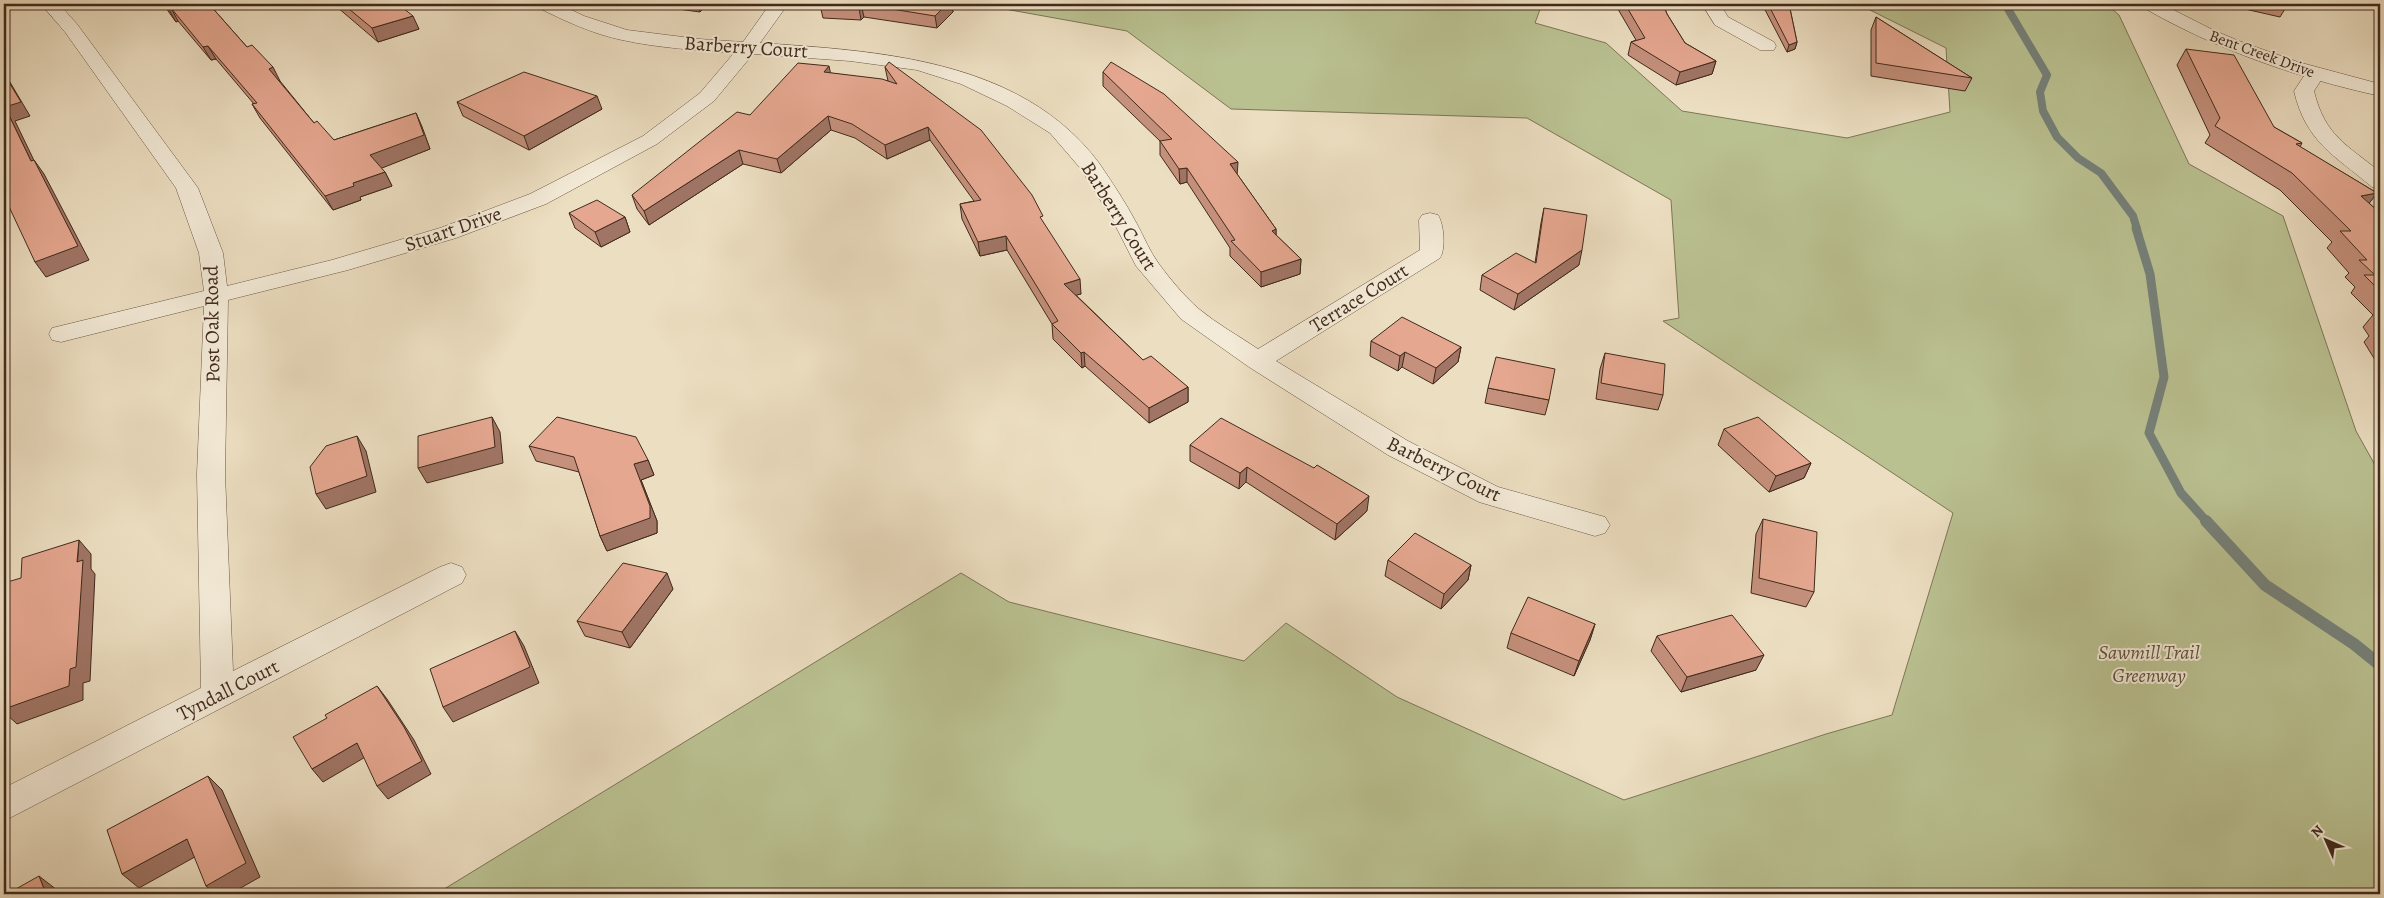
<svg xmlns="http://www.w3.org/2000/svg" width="2384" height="898" font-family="Alegreya,serif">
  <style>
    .green { fill: #bac191; stroke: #7d7656 }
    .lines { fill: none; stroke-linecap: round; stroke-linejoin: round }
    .stream-far2 { stroke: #76817a; stroke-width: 8 }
    .stream-far1 { stroke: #76817a; stroke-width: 9 }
    .stream { stroke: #76817a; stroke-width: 12 }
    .minor-casing { stroke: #6b5745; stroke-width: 1 }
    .tertiary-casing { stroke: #6b5745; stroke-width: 1 }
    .minor { fill: #f3ead7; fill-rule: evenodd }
    .tertiary { fill: #f3ead7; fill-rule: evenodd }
    .wall { fill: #c5907c; stroke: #402a1c }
    .shaded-wall { fill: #a07565; stroke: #402a1c }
    .building { fill: #e5a790; stroke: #402a1c }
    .labels { text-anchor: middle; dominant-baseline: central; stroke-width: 4; stroke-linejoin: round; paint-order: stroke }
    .far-street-label { font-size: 16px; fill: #402a1c; stroke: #f3ead7 }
    .street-label { font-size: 20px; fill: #402a1c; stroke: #f3ead7 }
    .park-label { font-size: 20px; font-style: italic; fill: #5e5039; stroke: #f3ead7 }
  </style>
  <rect width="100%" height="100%" fill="#ecdec1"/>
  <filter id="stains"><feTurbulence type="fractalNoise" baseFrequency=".004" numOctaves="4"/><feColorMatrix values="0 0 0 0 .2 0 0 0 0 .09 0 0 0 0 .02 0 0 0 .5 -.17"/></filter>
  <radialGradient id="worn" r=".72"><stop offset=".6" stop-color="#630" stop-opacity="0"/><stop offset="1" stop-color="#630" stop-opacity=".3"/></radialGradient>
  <!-- green -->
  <polygon class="green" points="977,4 1542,4 1535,23 1606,43 1682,111 1847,138 1950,112 1946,48 1866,8 1862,4 2106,4 2119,15 2189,164 2283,216 2356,431 2380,474 2380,894 436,894 961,573 1009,602 1244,661 1286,623 1397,697 1624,800 1826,734 1892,715 1953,513 1663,321 1679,318 1671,200 1527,118 1231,109 1127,31"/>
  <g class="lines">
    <!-- stream-far2 -->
    <polyline class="stream-far2" points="2005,4 2047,75 2040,92 2043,111 2057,137 2078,158 2101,173 2133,216 2137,229"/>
    <!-- stream-far1 -->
    <polyline class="stream-far1" points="2136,228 2150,274 2164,377 2149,433 2181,493 2207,522"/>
    <!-- stream -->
    <polyline class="stream" points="2206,521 2265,585 2354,644 2380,665"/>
    <defs>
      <g id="minor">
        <path d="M41,4H59L77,24L198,188L223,253L227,286L332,260L440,228L530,194L643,136L700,93L734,53C697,50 658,48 622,40C593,34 565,21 539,8L536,4H559L584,16L627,30L699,39L743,42L770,4H788L760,43C879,51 1021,59 1099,163C1112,182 1126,203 1137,224C1144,237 1150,252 1159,264C1170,279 1185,297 1199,309C1217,324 1239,336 1258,349L1420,250L1419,220L1422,215L1430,213L1438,215C1444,224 1446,249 1440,258L1276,361L1408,441L1498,487L1605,517L1610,525L1605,533L1595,536L1479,502L1388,455L1249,367L1181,319L1136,266L1112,219L1081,169L1050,133L1007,106L961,84L917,70L850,61L753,54L714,101L657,144L546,204L456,238L348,270L228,300L225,474L233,671L440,567L451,563L462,567L466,575L462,583L4,821V788L201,688L197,474L204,306L61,342L52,340L49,334L52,328L204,291L199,253L176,188L65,32Z"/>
        <polygon points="1702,4 1720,4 1728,17 1774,42 1776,46 1774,50 1760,50 1715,25"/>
        <path d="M2315,68L2322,70L2325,74L2314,91C2325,136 2346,144 2380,172V188L2372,187C2334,155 2306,142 2294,91L2308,70Z"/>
      </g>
      <path id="tertiary" d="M2141,4H2162L2211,29L2239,41L2298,62L2380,84V96C2298,78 2217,50 2144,8Z"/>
    </defs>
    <!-- minor casing -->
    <use href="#minor" class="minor-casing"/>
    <!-- tertiary casing -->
    <use href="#tertiary" class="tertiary-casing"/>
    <!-- minor -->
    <use href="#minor" class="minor"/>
    <!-- tertiary -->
    <use href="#tertiary" class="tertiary"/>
  </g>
  <!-- wall -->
  <g class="wall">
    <polygon points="163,4 209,4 247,47 280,81 314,123 334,140 416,113 422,127 430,149 381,168 385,172 392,186 360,197 361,200 333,210 260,118 252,104 254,104 216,59 211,60 178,21 176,22"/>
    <polygon points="336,4 398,4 419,29 378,42 337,7"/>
    <polygon points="641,4 707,4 700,12"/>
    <polygon points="821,4 952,4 953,12 937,28 864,17 861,20 823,18 820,5"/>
    <polygon points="1615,4 1663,4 1667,14 1685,43 1716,61 1712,74 1676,85 1628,55 1631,42 1636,40"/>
    <polygon points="1762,4 1789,4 1797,42 1795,49 1787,52"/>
    <polygon points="2237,4 2288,4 2280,17 2236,7"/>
    <polygon points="1876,17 1972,78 1965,91 1871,76 1871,30"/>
    <polygon points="2186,49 2274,127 2302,143 2300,147 2377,193 2369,203 2380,213 2380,368 2364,342 2369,336 2363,327 2373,315 2351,293 2355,287 2345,277 2349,273 2327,248 2332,242 2280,190 2205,143 2210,135 2177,65"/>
    <polygon points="885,67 1043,223 1081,294 1076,295 1143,360 1188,387 1188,402 1149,423 1085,366 1082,368 1053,339 1052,324 1007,250 980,256 962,219 960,204 974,201 930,140 887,159 855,138 831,130 781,173 743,164 649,225 637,209 632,195 750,115 830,73 888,81"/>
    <polygon points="1103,72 1237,174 1276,229 1276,235 1301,259 1300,274 1261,287 1230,256 1230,248 1187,182 1180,184 1160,155 1160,141 1103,86"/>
    <polygon points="457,102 602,109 529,150 463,116"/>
    <polygon points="1544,208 1579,265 1514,310 1480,290 1482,275 1535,263 1541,223"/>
    <polygon points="569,213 625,217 630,232 601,247 575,228"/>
    <polygon points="1371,341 1461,347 1458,362 1433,384 1402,367 1398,371 1370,356"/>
    <polygon points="1605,353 1663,395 1658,410 1596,399 1600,369"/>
    <polygon points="1488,388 1549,400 1545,415 1485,403"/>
    <polygon points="1724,429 1811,463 1804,478 1769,492 1718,445"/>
    <polygon points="1190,445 1367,511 1335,540 1246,482 1239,489 1190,461"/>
    <polygon points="529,446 648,460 654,475 641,480 657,521 657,533 607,551 600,536 579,472 536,461"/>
    <polygon points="1763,519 1814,592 1806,607 1751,593 1756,534"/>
    <polygon points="1388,560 1471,565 1468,580 1441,609 1385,576"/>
    <polygon points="673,589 630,648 585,636 577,621"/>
    <polygon points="1595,624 1590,640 1574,676 1507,648 1511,633"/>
    <polygon points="1657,636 1756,670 1681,692 1651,651"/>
  </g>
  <!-- shaded-wall -->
  <g class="shaded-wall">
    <polygon points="697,4 707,4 700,12"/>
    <polygon points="861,4 864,17 861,20 859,8"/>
    <polygon points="947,4 952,4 953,12 937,28 935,16"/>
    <polygon points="168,8 171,8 178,21 176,22"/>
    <polygon points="413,16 419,29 378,42 372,28"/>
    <polygon points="1797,42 1795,49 1787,52 1789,45"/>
    <polygon points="208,46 216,59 211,60 203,47"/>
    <polygon points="1716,61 1712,74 1676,85 1680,72"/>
    <polygon points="829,66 832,80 824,72"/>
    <polygon points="273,67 280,81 276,82 269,69"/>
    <polygon points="4,72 30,116 15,121 41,175 31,161 5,107"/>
    <polygon points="597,96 602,109 529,150 524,136"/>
    <polygon points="416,113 422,127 430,149 377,170 370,155"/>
    <polygon points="828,116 831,130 781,173 777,159"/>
    <polygon points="928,127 930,140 887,159 885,145"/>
    <polygon points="739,150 743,164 649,225 644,211"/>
    <polygon points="34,160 44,174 89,260 46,277 35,262"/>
    <polygon points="1238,162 1237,176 1230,164"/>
    <polygon points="1187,168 1187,182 1180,184 1179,169"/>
    <polygon points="385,172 392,186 360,197 361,200 333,210 325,196 353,183"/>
    <polygon points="2377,193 2364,210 2361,196"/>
    <polygon points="4,196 15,210 12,211 4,199"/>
    <polygon points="625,217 630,232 601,247 595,232"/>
    <polygon points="1276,229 1276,244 1272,231"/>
    <polygon points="1006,236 1007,250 980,256 978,242"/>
    <polygon points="1582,250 1579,265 1514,310 1518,294"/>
    <polygon points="1301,259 1300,274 1261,287 1261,272"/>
    <polygon points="1080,279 1081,294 1065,298 1064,284"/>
    <polygon points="1461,347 1458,362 1433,384 1436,368"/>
    <polygon points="1084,352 1085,366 1082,368 1081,353"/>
    <polygon points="1405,352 1402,367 1398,371 1400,356"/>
    <polygon points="1188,387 1188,402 1149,423 1149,408"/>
    <polygon points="492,417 500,432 503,463 427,483 418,468"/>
    <polygon points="357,436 366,451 376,492 326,509 316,494"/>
    <polygon points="648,460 654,475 641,480 657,521 657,533 607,551 600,536 634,464"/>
    <polygon points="1811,463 1804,478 1769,492 1776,476"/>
    <polygon points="1247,467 1246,482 1239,489 1240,473"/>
    <polygon points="1369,496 1367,511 1335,540 1337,524"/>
    <polygon points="79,540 91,554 91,569 95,574 90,681 83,683 83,700 17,724 4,712 4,709 70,669"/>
    <polygon points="1471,565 1468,580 1441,609 1444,594"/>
    <polygon points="667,573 673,589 630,648 622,632"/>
    <polygon points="1595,624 1590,640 1574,676 1579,661"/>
    <polygon points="515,631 524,646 539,683 453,722 443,707"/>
    <polygon points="9,643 24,657 4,683 4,650"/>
    <polygon points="1764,655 1756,670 1681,692 1687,677"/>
    <polygon points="377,686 387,699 414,740 431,774 388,799 377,786"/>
    <polygon points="357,743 367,756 323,782 312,769"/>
    <polygon points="208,776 222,790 260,877 230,894 215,894 206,886"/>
    <polygon points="187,839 202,853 139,888 122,874"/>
    <polygon points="39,876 57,890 59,894 46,894"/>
  </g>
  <!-- building -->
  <g class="building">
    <polygon points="165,4 209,4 247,47 252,45 273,67 269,69 314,123 317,121 334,140 416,113 424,135 370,155 385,172 353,183 354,186 325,196 252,104 257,103 208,46 203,47 171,8 168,8"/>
    <polygon points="343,4 398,4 413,16 372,28"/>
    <polygon points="821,4 947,4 935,16 861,4 859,8 820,5"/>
    <polygon points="1625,4 1663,4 1667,14 1685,43 1716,61 1680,72 1631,42 1645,38"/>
    <polygon points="1768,4 1789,4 1797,42 1789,45"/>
    <polygon points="1876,17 1972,78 1876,63"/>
    <polygon points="2186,49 2234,55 2274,127 2302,143 2296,144 2377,193 2361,196 2380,213 2380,291 2364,275 2375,275 2359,260 2367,260 2340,231 2351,231 2292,173 2215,126 2220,118"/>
    <polygon points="889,62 981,130 1032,195 1043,216 1040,217 1080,279 1064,284 1143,360 1151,356 1188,387 1149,408 1084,352 1081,353 1052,324 1058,321 1006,236 978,242 960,204 981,200 928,127 885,145 852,124 828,116 777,159 739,150 644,211 632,195 737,112 750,115 798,63 829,66 824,72 882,79 897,84 885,67"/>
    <polygon points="1111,62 1164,94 1238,162 1230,164 1276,229 1272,231 1301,259 1261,272 1231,241 1235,240 1187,168 1179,169 1160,141 1172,139 1103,72"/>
    <polygon points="524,72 597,96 524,136 457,102"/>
    <polygon points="4,74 21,102 5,107 31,161 34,160 78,246 35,262 4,196"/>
    <polygon points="597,200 625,217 595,232 569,213"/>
    <polygon points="1544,208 1587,215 1582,250 1518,294 1482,275 1516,253 1536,263"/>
    <polygon points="1402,317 1461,347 1436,368 1405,352 1400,356 1371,341"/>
    <polygon points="1605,353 1665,364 1663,395 1601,383"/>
    <polygon points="1496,357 1555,369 1549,400 1488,388"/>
    <polygon points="492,417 495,447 418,468 418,436"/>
    <polygon points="557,417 636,437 648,460 634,464 650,506 650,518 600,536 574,457 529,446"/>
    <polygon points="1758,417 1811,463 1776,476 1724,429"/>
    <polygon points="1221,418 1314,468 1317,465 1369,496 1337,524 1247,467 1240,473 1190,445"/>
    <polygon points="357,436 367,476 316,494 310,467 326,446"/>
    <polygon points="1763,519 1817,532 1814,592 1759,578"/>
    <polygon points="1415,533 1471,565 1444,594 1388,560"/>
    <polygon points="79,540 77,562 83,560 76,667 70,669 69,686 4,709 4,690 9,643 4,650 4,583 21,578 22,558"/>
    <polygon points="623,563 667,573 622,632 577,621"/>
    <polygon points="1528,597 1595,624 1579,661 1511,633"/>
    <polygon points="1732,615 1764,655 1687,677 1657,636"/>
    <polygon points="515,631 530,667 443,707 430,669"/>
    <polygon points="377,686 404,727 422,761 377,786 357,743 312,769 293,737 327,718 325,715"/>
    <polygon points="208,776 246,863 206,886 187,839 122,874 107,830"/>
    <polygon points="39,876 46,894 7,894"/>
  </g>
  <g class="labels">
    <!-- far-street labels -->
    <g class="far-street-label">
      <text transform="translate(2262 54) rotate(20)">Bent Creek Drive</text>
    </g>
    <!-- street labels -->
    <g class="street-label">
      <text transform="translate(746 47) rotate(4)">Barberry Court</text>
      <text transform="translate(1119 216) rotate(58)">Barberry Court</text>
      <text transform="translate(453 229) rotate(-19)">Stuart Drive</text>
      <text transform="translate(1359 298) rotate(-32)">Terrace Court</text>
      <text transform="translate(212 324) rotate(-91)">Post Oak Road</text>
      <text transform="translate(1444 469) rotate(26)">Barberry Court</text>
      <text transform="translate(228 690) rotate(-27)">Tyndall Court</text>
    </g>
    <!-- park labels -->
    <g class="park-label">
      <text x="2149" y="652">Sawmill Trail<tspan x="2149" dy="23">Greenway</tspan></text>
    </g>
  </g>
  <!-- margin -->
  <rect width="2384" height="898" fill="none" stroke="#ecdec1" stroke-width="20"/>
  <rect x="5" y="5" width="2374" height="888" fill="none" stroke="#402a1c" stroke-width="2.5"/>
  <rect x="10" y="10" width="2364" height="878" fill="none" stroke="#402a1c"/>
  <!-- north arrow -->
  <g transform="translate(2326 840) rotate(315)" stroke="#f3ead7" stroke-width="4" paint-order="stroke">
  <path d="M0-4L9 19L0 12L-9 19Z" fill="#402a1c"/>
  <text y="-8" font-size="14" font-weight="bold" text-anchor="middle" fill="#402a1c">N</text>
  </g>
  <rect width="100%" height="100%" filter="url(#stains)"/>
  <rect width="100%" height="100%" fill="url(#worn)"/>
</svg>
